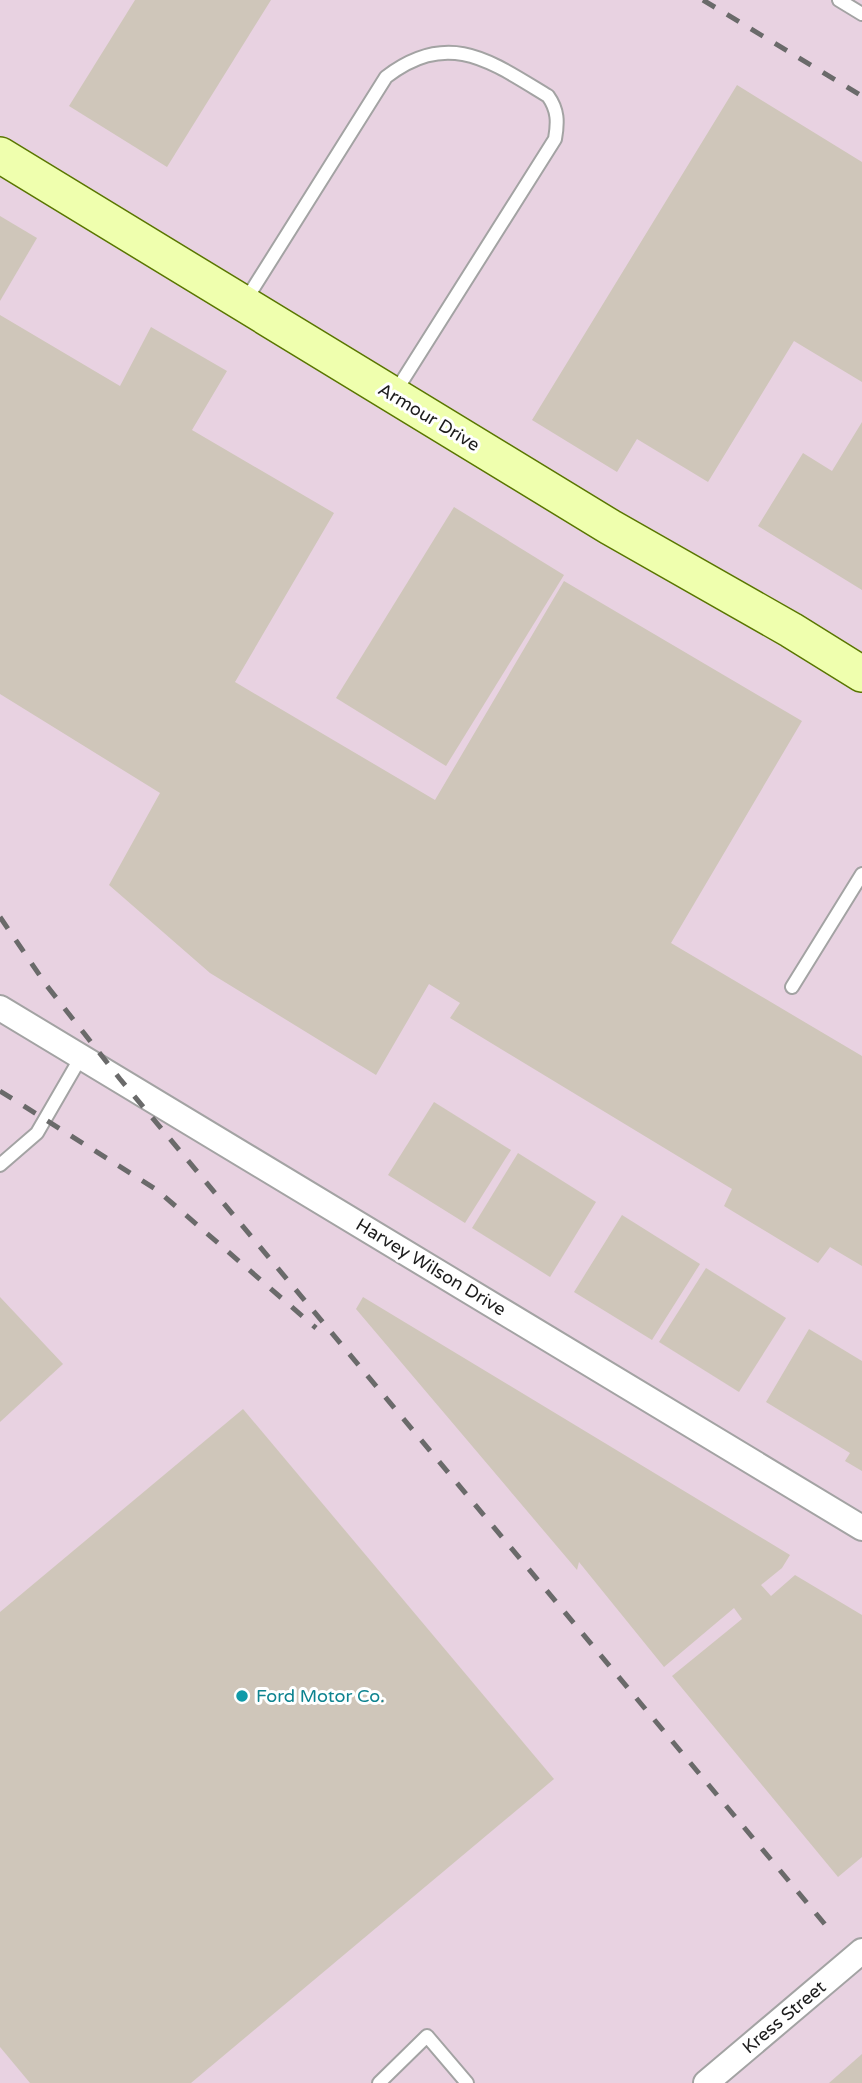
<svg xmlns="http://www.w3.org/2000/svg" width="862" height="2083" font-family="'Varela Round',sans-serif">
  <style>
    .industrial { fill: #e8d2e1 }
    .building { fill: #cfc6ba }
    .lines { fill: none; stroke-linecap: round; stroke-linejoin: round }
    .lane-casing { stroke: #a3a3a3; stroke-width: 16 }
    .street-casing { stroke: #a3a3a3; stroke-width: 28 }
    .secondary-casing { stroke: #597600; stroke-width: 38 }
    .lane { stroke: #fff; stroke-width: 12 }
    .street { stroke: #fff; stroke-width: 24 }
    .secondary { stroke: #efffae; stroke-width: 35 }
    .rail { stroke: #6a6a6a; stroke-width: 5; stroke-dasharray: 14 14; stroke-linecap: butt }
    .culture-dot { fill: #0f9aa8; stroke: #fff; stroke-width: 2.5 }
    .labels { text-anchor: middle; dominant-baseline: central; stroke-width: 6; stroke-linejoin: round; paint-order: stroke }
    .street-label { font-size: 18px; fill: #1c1c1c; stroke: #fff }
    .culture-label { font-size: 18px; fill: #0d838f; stroke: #fff; text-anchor: start }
  </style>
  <rect width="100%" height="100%" fill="#efece1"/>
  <!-- industrial -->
  <rect class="industrial" x="0" y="0" width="862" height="2083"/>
  <!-- building -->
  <g class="building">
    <polygon points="135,0 271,0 167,167 69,106"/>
    <polygon points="737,85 862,162 862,382 794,341 708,482 637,439 617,472 532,420"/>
    <polygon points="0,216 37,238 0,301"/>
    <polygon points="0,315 120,386 151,327 227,371 192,430 334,513 235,682 435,800 564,581 802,721 671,943 862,1056 862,1266 830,1247 818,1263 724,1206 732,1189 450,1018 460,1003 429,984 376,1075 210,973 109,885 160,793 0,694"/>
    <polygon points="862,422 862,590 758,526 803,453 832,471"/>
    <polygon points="454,507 564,575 446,766 336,698"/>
    <polygon points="434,1102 511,1150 465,1223 388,1175"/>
    <polygon points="518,1153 596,1202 550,1277 472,1228"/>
    <polygon points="622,1215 700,1264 652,1340 574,1292"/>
    <polygon points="706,1268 786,1318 739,1392 659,1342"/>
    <polygon points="0,1297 63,1364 0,1422"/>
    <polygon points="363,1297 790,1555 782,1568 761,1585 771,1596 795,1575 862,1615 862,1857 838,1877 672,1676 742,1619 734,1608 664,1667 579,1562 577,1570 356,1309"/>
    <polygon points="809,1329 862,1361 862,1471 845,1461 850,1453 766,1402"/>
    <polygon points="243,1409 554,1779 191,2083 30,2083 0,2047 0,1612"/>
    <polygon points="862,2054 862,2083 829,2083"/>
  </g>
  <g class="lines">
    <defs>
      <g id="lane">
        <polyline points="839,0 862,14"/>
        <path d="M244,303L386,77C449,29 490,61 548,96C558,110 558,122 555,139L394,394"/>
        <polyline points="792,987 862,874"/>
        <polyline points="0,1165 37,1133 81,1057"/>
        <polyline points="379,2083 427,2036 467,2083"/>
      </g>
      <g id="street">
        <polyline points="0,1008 862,1528"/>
        <polyline points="706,2083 862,1951"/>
      </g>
      <polyline id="secondary" points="0,155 610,527 791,630 862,674"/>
    </defs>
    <!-- lane casing -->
    <use href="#lane" class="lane-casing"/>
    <!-- street casing -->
    <use href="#street" class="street-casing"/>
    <!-- secondary casing -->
    <use href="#secondary" class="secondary-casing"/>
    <!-- lane -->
    <use href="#lane" class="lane"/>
    <!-- street -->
    <use href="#street" class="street"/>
    <!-- secondary -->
    <use href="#secondary" class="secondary"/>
    <!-- rail -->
    <g class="rail">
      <polyline points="703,0 862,96"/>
      <polyline points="0,917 47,986 120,1079 833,1934"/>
      <polyline points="0,1091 157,1190 316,1328"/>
    </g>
  </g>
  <!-- markers -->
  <circle class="culture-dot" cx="242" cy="1696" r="7"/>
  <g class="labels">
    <!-- street labels -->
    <g class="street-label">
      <text transform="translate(429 417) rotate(31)">Armour Drive</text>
      <text transform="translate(431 1267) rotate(31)">Harvey Wilson Drive</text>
      <text transform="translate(784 2017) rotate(-40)">Kress Street</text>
    </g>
    <!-- culture labels -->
    <g class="culture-label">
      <text x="256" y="1696">Ford Motor Co.</text>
    </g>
  </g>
</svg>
